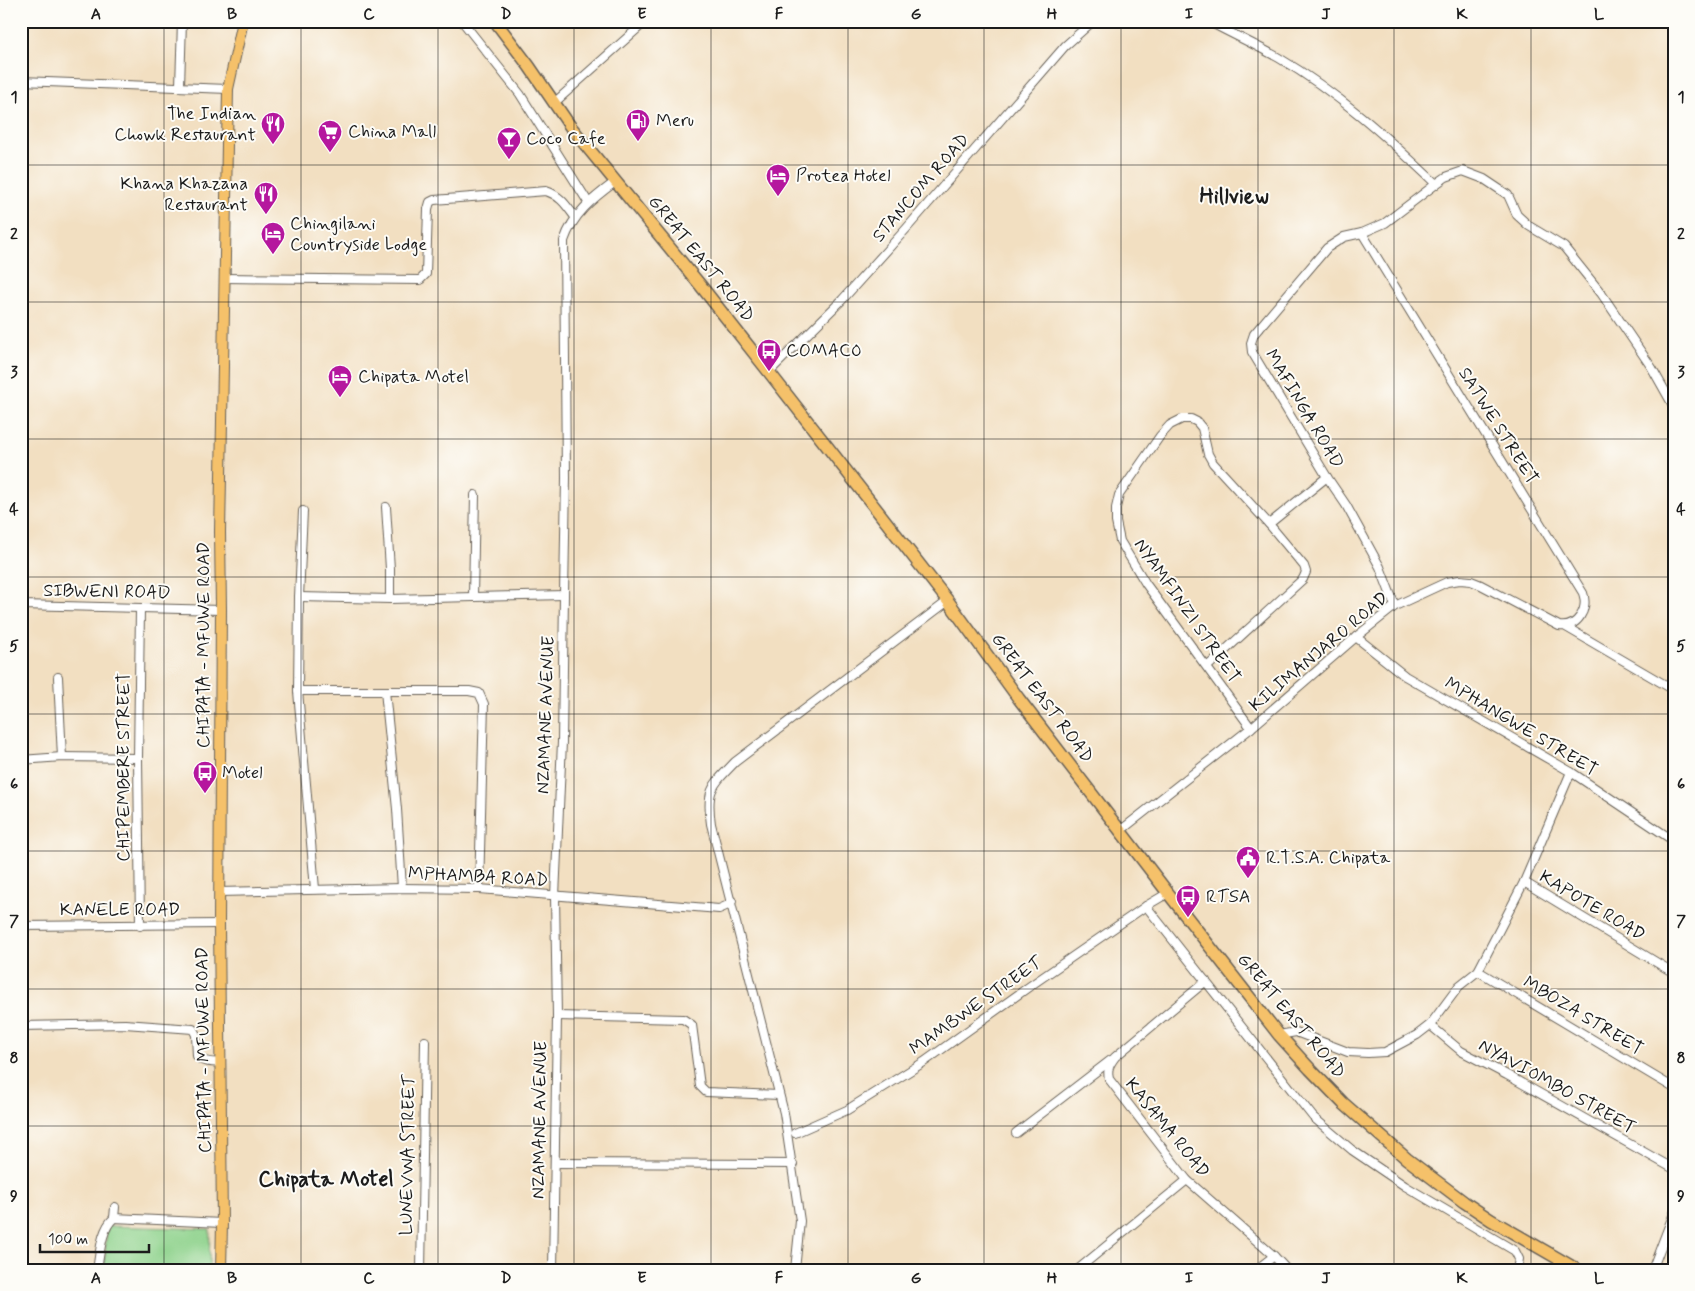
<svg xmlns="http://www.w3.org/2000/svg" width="1695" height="1291" font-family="Mynerve,sans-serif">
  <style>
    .green { fill: #8dd28b; stroke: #547754 }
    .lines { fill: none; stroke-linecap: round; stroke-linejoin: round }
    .minor-casing { stroke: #676056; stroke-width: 10 }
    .major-casing { stroke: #676056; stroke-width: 12 }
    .highway-casing { stroke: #676056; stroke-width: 14 }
    .minor { stroke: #fff; stroke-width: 8 }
    .major { stroke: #f5c16b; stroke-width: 10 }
    .highway { stroke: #f5c16b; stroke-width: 11 }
    .grid { fill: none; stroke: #1c1c1c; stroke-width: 1; stroke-opacity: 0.55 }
    .labels { text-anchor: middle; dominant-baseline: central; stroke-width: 4; stroke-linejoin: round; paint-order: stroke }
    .poi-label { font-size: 18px; fill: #1c1c1c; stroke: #fdfcf7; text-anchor: start }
    .street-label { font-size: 18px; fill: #1c1c1c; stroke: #fdfcf7 }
    .district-label { font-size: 22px; font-weight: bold; fill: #1c1c1c; stroke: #fdfcf7 }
    .neatline { fill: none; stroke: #1c1c1c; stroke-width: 2 }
    .grid-label { font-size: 16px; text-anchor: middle; font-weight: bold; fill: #1c1c1c }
  </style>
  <rect width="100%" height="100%" fill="#fdfcf7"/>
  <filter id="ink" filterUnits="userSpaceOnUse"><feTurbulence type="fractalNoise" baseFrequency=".02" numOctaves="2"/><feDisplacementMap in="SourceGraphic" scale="10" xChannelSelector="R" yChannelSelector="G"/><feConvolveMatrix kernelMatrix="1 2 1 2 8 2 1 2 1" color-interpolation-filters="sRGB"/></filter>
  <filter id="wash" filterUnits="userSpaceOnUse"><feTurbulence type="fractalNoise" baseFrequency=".0096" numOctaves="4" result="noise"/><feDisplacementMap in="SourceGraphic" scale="20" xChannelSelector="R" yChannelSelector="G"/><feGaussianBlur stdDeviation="1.12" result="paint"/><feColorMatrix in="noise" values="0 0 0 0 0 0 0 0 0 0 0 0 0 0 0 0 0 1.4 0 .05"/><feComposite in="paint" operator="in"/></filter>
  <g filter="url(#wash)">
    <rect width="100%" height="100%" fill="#f2dfc1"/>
    <!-- green -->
    <polygon class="green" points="107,1226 210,1229 209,1270 104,1270"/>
  </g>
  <g filter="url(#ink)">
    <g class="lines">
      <defs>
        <g id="minor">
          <polyline points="462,21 520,94 588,202"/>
          <path d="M717,21C722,24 726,25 731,21"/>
          <path d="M1208,21C1232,34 1256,45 1279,58C1337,92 1388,138 1436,184L1446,177L1463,171L1484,179L1508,195L1517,215L1529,226L1564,247L1601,293L1652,368L1674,407"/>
          <polyline points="21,81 228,89"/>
          <polyline points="180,86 182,21"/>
          <polyline points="554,103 646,21"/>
          <path d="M225,278L420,280L426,274L428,209L430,202L434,200L546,191C561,196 566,205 575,217"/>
          <polyline points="769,372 842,300 906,229 1065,46 1093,21"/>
          <polyline points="386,507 390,569 390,599"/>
          <polyline points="303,511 299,597 298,691 315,889"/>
          <polyline points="1269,524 1327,477"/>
          <polyline points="299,597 390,599 564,595"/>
          <polyline points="473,597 475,495"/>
          <polyline points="21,605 221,610"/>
          <polyline points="1395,606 1380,567 1346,505 1327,477 1252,352 1251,343 1254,334 1327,248 1344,237 1362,233 1385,223 1436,184"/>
          <polyline points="1566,627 1674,690"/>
          <polyline points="1356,637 1405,676 1571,772 1674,841"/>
          <polyline points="1207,667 1303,579 1306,572 1304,566 1269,524 1213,463 1208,454 1202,428 1197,422 1191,419 1182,419 1170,425 1160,436 1119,495 1116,508 1116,522 1120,541 1146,584 1251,728"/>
          <polyline points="58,677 62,757"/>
          <polyline points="298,691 469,691 479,693 484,704 479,889"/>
          <polyline points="385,691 397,809 402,888"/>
          <polyline points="21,760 62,757 138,758"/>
          <path d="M1120,831L1251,728L1356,637L1395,606L1447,582L1460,580L1471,581L1481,585L1559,626C1577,629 1589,609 1583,593L1362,233"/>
          <polyline points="1524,882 1571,772"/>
          <polyline points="219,892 402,888 479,889 719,909 726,906 732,901"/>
          <polyline points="1146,906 1313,1117 1352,1150 1405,1186 1515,1251 1519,1259 1517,1270"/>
          <polyline points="21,926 219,924"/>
          <polyline points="140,926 138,758 140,609"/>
          <polyline points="1478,971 1674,1088"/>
          <path d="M1206,981L1115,1057C1109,1065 1107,1069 1109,1079L1187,1180L1274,1256L1287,1270"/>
          <polyline points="557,1016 683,1019 692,1025 700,1086 706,1092 779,1095"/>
          <polyline points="1430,1025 1461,1051 1507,1075 1674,1169"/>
          <path d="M21,1026L125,1024L193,1029L196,1035L197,1056C203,1063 212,1062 221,1063"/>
          <polyline points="1279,1035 1296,1032 1348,1052 1368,1053 1385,1052 1417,1035 1430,1025 1459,986 1478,971 1524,882 1674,973"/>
          <polyline points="795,1133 847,1110 924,1062 1030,986 1146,906 1168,893"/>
          <polyline points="1016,1133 1111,1060"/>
          <polyline points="555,1163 793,1164"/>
          <polyline points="115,1207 114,1218 222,1223"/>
          <path d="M97,1270C100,1253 101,1229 114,1218"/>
          <polyline points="421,1270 425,1041"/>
          <path d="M553,1270L557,1016L555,896L562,742L564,595L566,478L564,241C573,214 592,199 615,182"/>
          <path d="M795,1270L800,1221L784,1113L711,824C706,789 712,786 735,762L948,601"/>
          <polyline points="1077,1270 1187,1180"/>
          <polyline points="1256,1270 1274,1256"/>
          <polyline points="1652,1270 1674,1213"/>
        </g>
        <polyline id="major" points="221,1270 222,1223 219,924 221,610 220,532 228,89 243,21"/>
        <polyline id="highway" points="495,21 529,66 570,126 701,286 769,372 948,601 1019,699 1168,893 1279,1035 1310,1069 1343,1103 1407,1159 1464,1202 1491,1220 1578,1270"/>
      </defs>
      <!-- minor casing -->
      <use href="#minor" class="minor-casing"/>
      <!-- major casing -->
      <use href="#major" class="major-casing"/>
      <!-- highway casing -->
      <use href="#highway" class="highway-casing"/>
      <!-- minor -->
      <use href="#minor" class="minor"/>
      <!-- major -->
      <use href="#major" class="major"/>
      <!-- highway -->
      <use href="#highway" class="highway"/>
    </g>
  </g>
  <!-- grid -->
  <path class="grid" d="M164,21V1270M301,21V1270M438,21V1270M574,21V1270M711,21V1270M848,21V1270M984,21V1270M1121,21V1270M1258,21V1270M1394,21V1270M1531,21V1270M21,165H1674M21,302H1674M21,439H1674M21,577H1674M21,714H1674M21,851H1674M21,989H1674M21,1126H1674"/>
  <!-- icons -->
  <defs>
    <symbol id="fuel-pin" viewBox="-11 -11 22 30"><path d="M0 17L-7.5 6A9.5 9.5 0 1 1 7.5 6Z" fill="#b5179e" stroke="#fdfcf7"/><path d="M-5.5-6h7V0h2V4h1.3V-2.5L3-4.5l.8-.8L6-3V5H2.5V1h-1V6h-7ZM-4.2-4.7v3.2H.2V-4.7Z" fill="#fff"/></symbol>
    <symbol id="restaurant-pin" viewBox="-11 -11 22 30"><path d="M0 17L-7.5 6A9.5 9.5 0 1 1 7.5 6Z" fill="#b5179e" stroke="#fdfcf7"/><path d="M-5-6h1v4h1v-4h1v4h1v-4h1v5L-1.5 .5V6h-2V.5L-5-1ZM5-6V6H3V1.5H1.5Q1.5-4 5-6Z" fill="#fff"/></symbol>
    <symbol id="supermarket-pin" viewBox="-11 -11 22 30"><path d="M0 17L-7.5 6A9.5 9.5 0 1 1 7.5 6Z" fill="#b5179e" stroke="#fdfcf7"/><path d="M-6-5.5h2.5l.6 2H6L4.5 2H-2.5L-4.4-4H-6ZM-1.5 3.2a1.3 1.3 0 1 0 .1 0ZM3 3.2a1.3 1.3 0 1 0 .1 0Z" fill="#fff"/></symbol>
    <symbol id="bar-pin" viewBox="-11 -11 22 30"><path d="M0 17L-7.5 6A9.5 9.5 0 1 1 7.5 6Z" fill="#b5179e" stroke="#fdfcf7"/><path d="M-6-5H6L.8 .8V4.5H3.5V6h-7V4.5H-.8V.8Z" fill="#fff"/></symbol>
    <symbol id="hotel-pin" viewBox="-11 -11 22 30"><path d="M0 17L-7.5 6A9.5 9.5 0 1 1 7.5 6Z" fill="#b5179e" stroke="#fdfcf7"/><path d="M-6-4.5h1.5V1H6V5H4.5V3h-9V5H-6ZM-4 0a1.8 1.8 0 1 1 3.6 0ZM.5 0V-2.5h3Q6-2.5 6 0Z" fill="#fff"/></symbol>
    <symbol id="bus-pin" viewBox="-11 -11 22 30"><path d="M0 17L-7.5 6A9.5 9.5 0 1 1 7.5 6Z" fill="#b5179e" stroke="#fdfcf7"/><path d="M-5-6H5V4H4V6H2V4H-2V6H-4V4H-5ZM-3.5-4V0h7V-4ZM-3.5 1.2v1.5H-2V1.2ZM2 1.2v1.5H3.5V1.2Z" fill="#fff"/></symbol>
    <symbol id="civic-pin" viewBox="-11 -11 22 30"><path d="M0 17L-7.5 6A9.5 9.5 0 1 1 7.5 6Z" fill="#b5179e" stroke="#fdfcf7"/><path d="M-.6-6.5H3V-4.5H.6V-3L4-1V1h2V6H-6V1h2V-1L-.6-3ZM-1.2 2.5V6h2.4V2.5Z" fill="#fff"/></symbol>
  </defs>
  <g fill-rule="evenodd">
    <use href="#fuel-pin" x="624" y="107" width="28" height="38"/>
    <use href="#restaurant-pin" x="259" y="110" width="28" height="38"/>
    <use href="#supermarket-pin" x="316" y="118" width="28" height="38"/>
    <use href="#bar-pin" x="495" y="125" width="28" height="38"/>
    <use href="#hotel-pin" x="764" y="162" width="28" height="38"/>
    <use href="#restaurant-pin" x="252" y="180" width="28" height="38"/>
    <use href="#hotel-pin" x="259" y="220" width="28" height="38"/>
    <use href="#bus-pin" x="755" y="337" width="28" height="38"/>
    <use href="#hotel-pin" x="326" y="363" width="28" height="38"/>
    <use href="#bus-pin" x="191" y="759" width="28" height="38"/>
    <use href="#civic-pin" x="1234" y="844" width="28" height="38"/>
    <use href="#bus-pin" x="1174" y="883" width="28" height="38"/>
  </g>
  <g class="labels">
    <!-- poi labels -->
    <g class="poi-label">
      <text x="256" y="114" text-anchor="end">The Indian<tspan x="256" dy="21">Chowk Restaurant</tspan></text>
      <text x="656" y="121">Meru</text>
      <text x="348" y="132">China Mall</text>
      <text x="526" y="139">Coco Cafe</text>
      <text x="796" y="176">Protea Hotel</text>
      <text x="248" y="184" text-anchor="end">Khana Khazana<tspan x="248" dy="21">Restaurant</tspan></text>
      <text x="290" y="224">Chingilani<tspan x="290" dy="21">Countryside Lodge</tspan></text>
      <text x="786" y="351">COMACO</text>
      <text x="358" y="377">Chipata Motel</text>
      <text x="222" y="773">Motel</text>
      <text x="1266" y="858">R.T.S.A. Chipata</text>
      <text x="1206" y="897">RTSA</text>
    </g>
    <!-- street labels -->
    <g class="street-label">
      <text transform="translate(921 188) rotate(-49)">STANCOM ROAD</text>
      <text transform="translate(701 259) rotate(51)">GREAT EAST ROAD</text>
      <text transform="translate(1304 409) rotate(59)">MAFINGA ROAD</text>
      <text transform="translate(1498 426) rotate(58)">SATWE STREET</text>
      <text transform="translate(107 592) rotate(1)">SIBWENI ROAD</text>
      <text transform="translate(1187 611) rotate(55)">NYAMFINZI STREET</text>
      <text transform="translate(204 645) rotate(-90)">CHIPATA - MFUWE ROAD</text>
      <text transform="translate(1319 652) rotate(-40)">KILIMANJARO ROAD</text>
      <text transform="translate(1042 698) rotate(53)">GREAT EAST ROAD</text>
      <text transform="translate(546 715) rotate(-88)">NZAMANE AVENUE</text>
      <text transform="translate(1521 727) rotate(31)">MPHANGWE STREET</text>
      <text transform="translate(124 767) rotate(-90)">CHIPEMBERE STREET</text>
      <text transform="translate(478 877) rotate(3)">MPHAMBA ROAD</text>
      <text transform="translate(1592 906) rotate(31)">KAPOTE ROAD</text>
      <text x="120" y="910">KANELE ROAD</text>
      <text transform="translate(976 1006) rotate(-35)">MAMBWE STREET</text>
      <text transform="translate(1291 1016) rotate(50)">GREAT EAST ROAD</text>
      <text transform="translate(1583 1016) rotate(31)">MBOZA STREET</text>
      <text transform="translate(204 1050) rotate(-91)">CHIPATA - MFUWE ROAD</text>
      <text transform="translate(1557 1087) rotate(29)">NYAVIOMBO STREET</text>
      <text transform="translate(540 1120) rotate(-89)">NZAMANE AVENUE</text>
      <text transform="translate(1167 1128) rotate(51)">KASAMA ROAD</text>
      <text transform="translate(408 1155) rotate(-89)">LUNEVWA STREET</text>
    </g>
    <!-- district labels -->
    <g class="district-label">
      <text x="1234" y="197">Hillview</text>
      <text x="326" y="1180">Chipata Motel</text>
    </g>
  </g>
  <!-- margin -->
  <rect width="1695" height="1291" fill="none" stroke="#fdfcf7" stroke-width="55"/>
  <!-- scale -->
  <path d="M40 1244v8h109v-8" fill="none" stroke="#1c1c1c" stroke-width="2.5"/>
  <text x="48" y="1244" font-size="15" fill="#1c1c1c" stroke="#fdfcf7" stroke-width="4" paint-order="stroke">100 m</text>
  <rect x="28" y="28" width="1640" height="1236" class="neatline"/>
  <g class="grid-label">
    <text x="96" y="19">A</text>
    <text x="232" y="19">B</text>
    <text x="369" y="19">C</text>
    <text x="506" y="19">D</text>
    <text x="642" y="19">E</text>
    <text x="779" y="19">F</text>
    <text x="916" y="19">G</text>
    <text x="1052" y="19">H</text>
    <text x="1189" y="19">I</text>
    <text x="1326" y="19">J</text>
    <text x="1462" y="19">K</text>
    <text x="1599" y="19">L</text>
    <text x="14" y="102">1</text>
    <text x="1681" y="102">1</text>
    <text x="14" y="239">2</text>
    <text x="1681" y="239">2</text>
    <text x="14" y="377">3</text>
    <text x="1681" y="377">3</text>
    <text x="14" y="514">4</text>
    <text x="1681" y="514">4</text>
    <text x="14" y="651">5</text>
    <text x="1681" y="651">5</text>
    <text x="14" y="789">6</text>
    <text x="1681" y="789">6</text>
    <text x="14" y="926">7</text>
    <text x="1681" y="926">7</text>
    <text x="14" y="1063">8</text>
    <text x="1681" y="1063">8</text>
    <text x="14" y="1201">9</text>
    <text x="1681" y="1201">9</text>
    <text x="96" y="1283">A</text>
    <text x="232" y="1283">B</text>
    <text x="369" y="1283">C</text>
    <text x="506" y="1283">D</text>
    <text x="642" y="1283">E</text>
    <text x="779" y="1283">F</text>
    <text x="916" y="1283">G</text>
    <text x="1052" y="1283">H</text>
    <text x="1189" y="1283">I</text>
    <text x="1326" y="1283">J</text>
    <text x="1462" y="1283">K</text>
    <text x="1599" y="1283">L</text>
  </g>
</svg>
